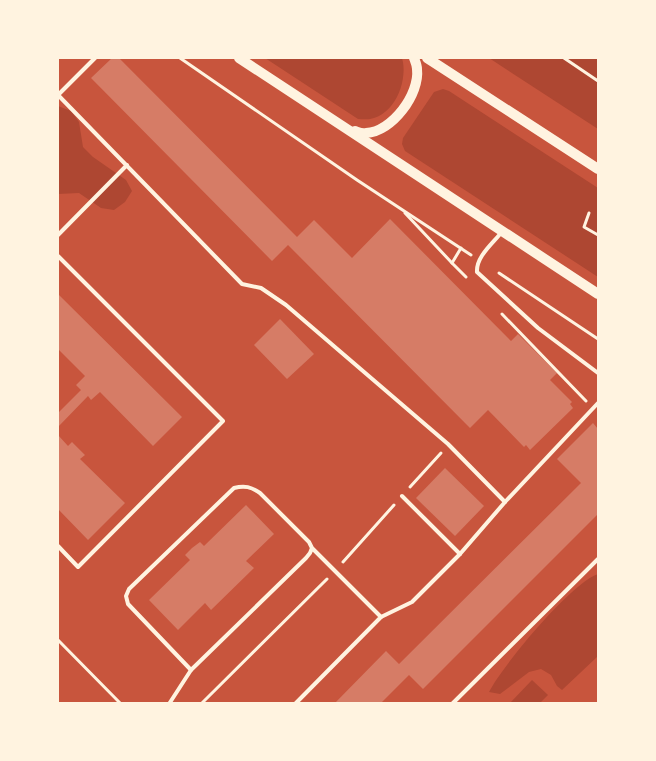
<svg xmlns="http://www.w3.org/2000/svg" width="656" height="761" font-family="Helvetica,sans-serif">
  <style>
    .green { fill: #ae4732 }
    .building { fill: #d67c66 }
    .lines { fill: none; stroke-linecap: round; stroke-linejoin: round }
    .path { stroke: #fff3e0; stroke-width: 3 }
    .service { stroke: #fff3e0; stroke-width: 4 }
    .secondary { stroke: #fff3e0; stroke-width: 10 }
  </style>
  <rect width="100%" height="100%" fill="#c8553d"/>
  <!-- green -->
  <g class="green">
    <path d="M265,58H402C408,78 397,111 374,118C369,120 363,119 358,119Z"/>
    <polygon points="489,58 598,58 598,129"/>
    <polygon points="443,89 449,91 598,188 598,277 405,151 402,144 403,138 434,92"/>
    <polygon points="58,106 71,111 79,122 83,147 93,157 126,180 132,191 125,202 114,210 101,208 79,193 58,194"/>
    <path d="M598,574L597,657L562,690L557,686L551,675L541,669L529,672L500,694L489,692C503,665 571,583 598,574Z"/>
    <polygon points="532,680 548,695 540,703 510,703"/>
  </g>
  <!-- building -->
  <g class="building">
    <polygon points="112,58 119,58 297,237 314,220 352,258 390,219 511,341 518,334 557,373 550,380 572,402 570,404 573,408 530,450 526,445 524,447 488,410 470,428 288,245 272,261 91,78"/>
    <polygon points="59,295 182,417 153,446 100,392 91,400 88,396 58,427 58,413 81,390 76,385 85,376 58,349"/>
    <polygon points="280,319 314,354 287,379 254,345"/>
    <polygon points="593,423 598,429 598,514 423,689 409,675 380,704 334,704 386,651 399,664 581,483 557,459"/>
    <polygon points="58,435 68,446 72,442 85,455 80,459 125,503 88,540 58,509"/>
    <polygon points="445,468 484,506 455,536 416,498"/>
    <polygon points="246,505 274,534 246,561 254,568 211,610 205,603 178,630 149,600 190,560 185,555 192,548 200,542 204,546"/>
  </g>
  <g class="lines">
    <!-- path -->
    <g class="path">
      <polyline points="180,58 357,180 471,255"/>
      <polyline points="564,58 598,81"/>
      <polyline points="405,213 452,263"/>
      <polyline points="589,213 584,227 598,235"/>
      <polyline points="461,248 452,263 466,277"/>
      <polyline points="499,273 598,339"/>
      <polyline points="502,314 586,401"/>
      <polyline points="410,487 441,453"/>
      <polyline points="343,562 394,505"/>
      <polyline points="58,640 121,704"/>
      <polyline points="201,704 327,579"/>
    </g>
    <!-- service -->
    <g class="service">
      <polyline points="58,95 242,284 261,288 286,305 448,444 505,502 598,403"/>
      <polyline points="58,95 95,58"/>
      <path d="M501,233C492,244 476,257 477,272L538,328L598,373"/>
      <polyline points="58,235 127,165"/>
      <polyline points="58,256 223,421 78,567 58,546"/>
      <polyline points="402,496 460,554"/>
      <polyline points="381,617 412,602 460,554 505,502"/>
      <polyline points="169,704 191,670"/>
      <path d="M295,704L381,617L312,548L309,542L260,493C251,487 245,485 234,488L129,589L126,596L128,604L191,670L306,558L310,553L312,548"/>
      <polyline points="452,704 598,559"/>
    </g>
    <!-- secondary -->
    <g class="secondary">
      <polyline points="239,58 598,294"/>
      <polyline points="427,58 598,169"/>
      <path d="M355,131C358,132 362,134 366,133C392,132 420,94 417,69C417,65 415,61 414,58"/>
    </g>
  </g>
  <!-- border -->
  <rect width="656" height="761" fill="none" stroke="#fff3e0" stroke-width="118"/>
</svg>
